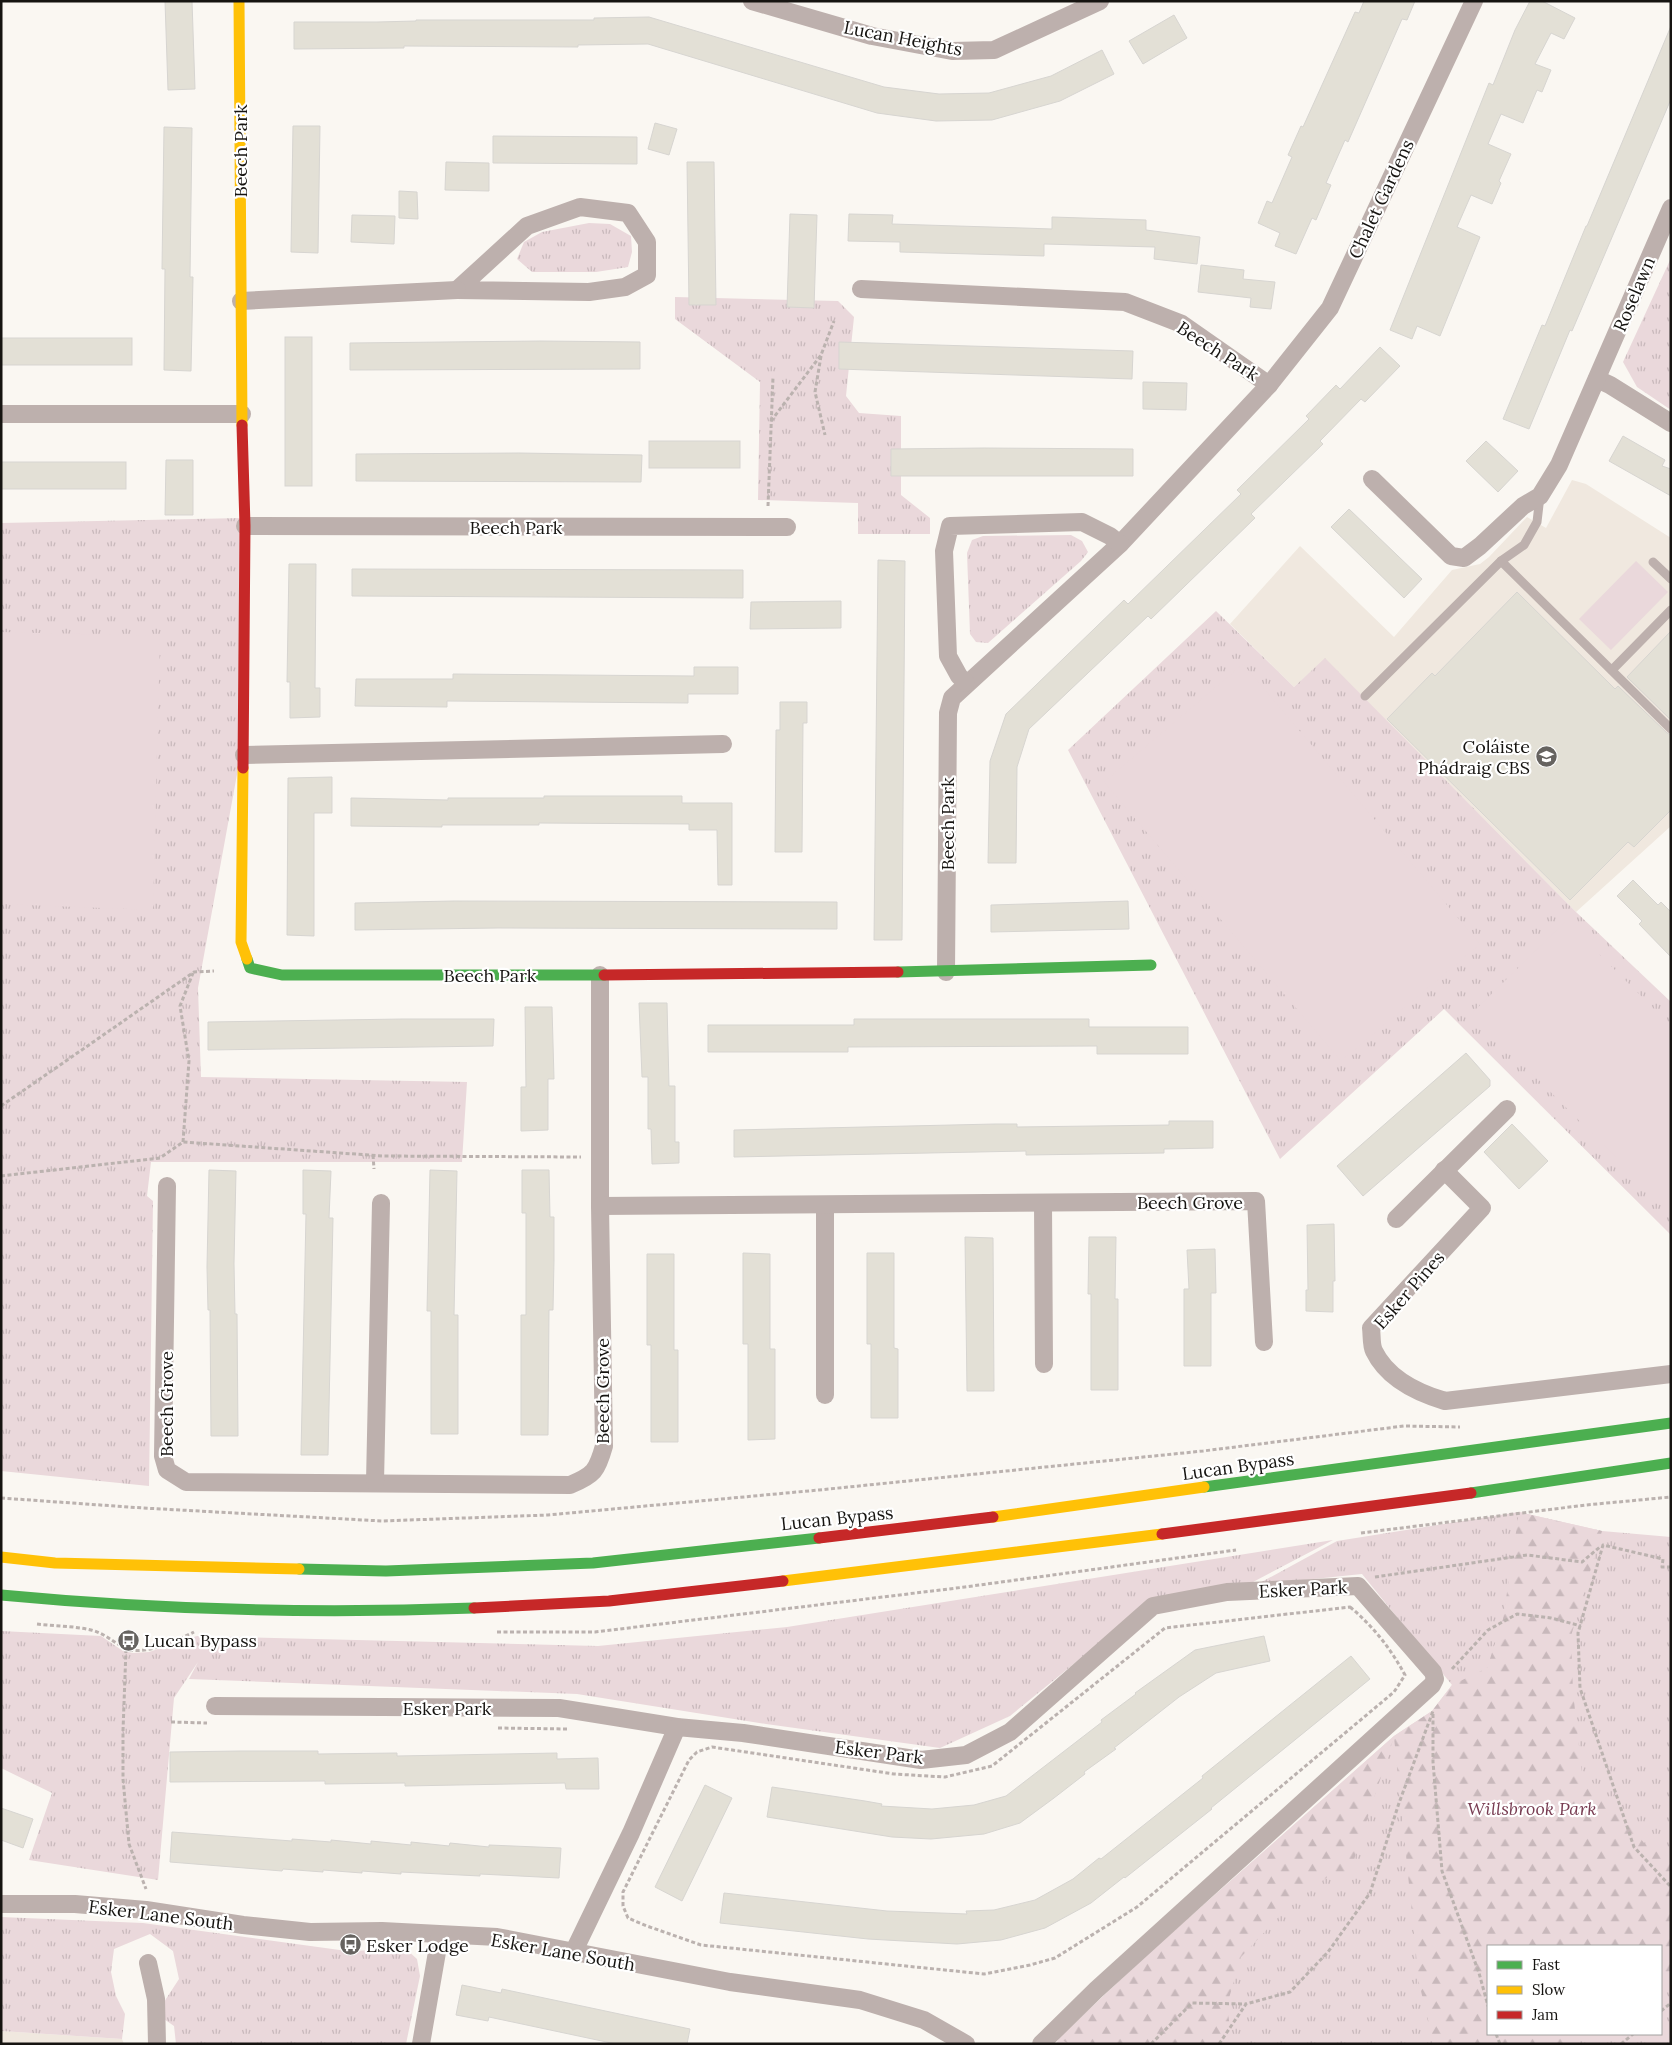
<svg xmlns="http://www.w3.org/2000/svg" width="1672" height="2045" font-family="Lora,serif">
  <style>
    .built { fill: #f0e8df }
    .grass { fill: url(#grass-tufts); fill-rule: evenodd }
    .forest { fill: url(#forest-firs) }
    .garden { fill: #ead8db }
    .building { fill: #e3e0d6; stroke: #d7d5d1 }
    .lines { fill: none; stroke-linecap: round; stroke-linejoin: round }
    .path { stroke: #bbb2af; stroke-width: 3; stroke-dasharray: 4 2.5; stroke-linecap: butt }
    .lane { stroke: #bdb0ad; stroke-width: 9 }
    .street { stroke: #bdb0ad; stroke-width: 18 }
    .fast { stroke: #4caf50; stroke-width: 11 }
    .slow { stroke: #ffc107; stroke-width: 11 }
    .jam { stroke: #c62828; stroke-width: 11 }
    .labels { text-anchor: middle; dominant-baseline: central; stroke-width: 4.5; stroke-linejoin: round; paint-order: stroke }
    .street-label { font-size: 18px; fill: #161411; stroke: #fff }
    .poi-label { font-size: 18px; fill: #161411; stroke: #fff; text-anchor: start }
    .park-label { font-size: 18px; font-style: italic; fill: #783c52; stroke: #fff }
  </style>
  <defs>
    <pattern id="grass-tufts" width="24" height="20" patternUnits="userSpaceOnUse" patternTransform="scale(1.25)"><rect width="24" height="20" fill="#ead8db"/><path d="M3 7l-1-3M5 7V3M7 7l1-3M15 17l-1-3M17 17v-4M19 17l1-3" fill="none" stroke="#c8b8bb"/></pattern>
    <pattern id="forest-firs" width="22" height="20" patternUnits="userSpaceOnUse" patternTransform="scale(1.25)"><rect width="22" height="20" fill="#ead8db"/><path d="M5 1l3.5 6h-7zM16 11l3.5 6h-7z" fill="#c8b8bb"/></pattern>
  </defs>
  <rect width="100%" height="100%" fill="#faf7f2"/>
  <!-- built -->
  <g class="built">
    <polygon points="1572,480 1586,484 1671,538 1671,826 1576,912 1325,659 1294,687 1230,624 1300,546 1394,637 1452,570 1480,564 1489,557 1527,517 1546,528"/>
    <polygon points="1,2031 122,2039 124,2044 1,2044"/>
  </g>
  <!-- grass -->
  <g class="grass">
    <polygon points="589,223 610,224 631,236 632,252 628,267 596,272 532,272 517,259 524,242 542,232"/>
    <polygon points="1671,258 1671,410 1637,387 1623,362"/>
    <polygon points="675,297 838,301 854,317 846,396 859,413 901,416 901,495 930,518 930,534 858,534 858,503 758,500 760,382 675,319"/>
    <polygon points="242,518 242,747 198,988 201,1077 467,1082 462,1162 151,1162 147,1196 153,1201 149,1486 1,1471 1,523"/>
    <polygon points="1071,535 1082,541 1088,552 1081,561 988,643 976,642 970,634 967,553 972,540 983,536"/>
    <polygon points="1216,611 1294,687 1325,658 1576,912 1671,1002 1671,1235 1444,1009 1280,1159 1068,750"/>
    <path d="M1519,1512L1602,1531L1671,1537V2044H1056L1059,2038L1146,1956L1394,1736L1432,1711L1452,1685L1362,1574L1256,1585L1337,1541ZM1488,1946H1661V2034H1488Z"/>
    <polygon points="1333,1540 1253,1582 1151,1601 1010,1716 940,1748 766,1724 577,1694 189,1679 198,1662 174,1698 158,1880 29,1860 52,1793 1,1768 1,1631 101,1636 123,1651 133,1653 149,1652 197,1636 598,1646 787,1627"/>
    <polygon points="1,1917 143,1923 347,1951 406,1949 417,1959 420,1976 406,2044 176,2044 174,2026 161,2017 164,2002 179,1979 173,1951 150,1934 114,1949 111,1972 116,1996 125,2014 122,2039 1,2031"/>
  </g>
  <!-- forest -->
  <polygon class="forest" points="1519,1512 1602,1531 1571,1636 1573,1692 1582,1773 1606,1795 1644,1843 1671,1861 1671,1977 1661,1983 1661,1946 1488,1946 1488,2034 1590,2034 1576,2044 1434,2044 1419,1983 1394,1737 1349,1875 1330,1875 1289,1906 1241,1957 1227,2005 1231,2036 1226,2044 1069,2044 1059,2038 1146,1956 1394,1736 1432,1711 1452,1685 1487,1668 1503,1619"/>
  <!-- garden -->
  <g class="garden">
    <polygon points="1636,561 1668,592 1611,650 1579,619"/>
    <polygon points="1,632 160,636 153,910 1,904"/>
    <polygon points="1243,664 1480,944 1341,1061 1104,782"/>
    <polygon points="1566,921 1671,1026 1671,1213 1472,1013"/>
  </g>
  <!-- building -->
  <g class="building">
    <polygon points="165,1 192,1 195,89 168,90"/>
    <polygon points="1364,1 1415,1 1407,20 1402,19 1348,142 1345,140 1326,183 1331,185 1316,220 1312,218 1296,254 1275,246 1280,233 1258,223 1267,201 1272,203 1292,157 1288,155 1301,126 1303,127 1355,12 1359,13"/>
    <polygon points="1530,1 1542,1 1575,18 1564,39 1551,33 1535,64 1551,70 1542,92 1537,90 1523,123 1501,114 1488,144 1511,154 1499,181 1501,183 1492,204 1471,195 1457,227 1480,237 1440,336 1417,326 1412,339 1390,330 1489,83 1493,85 1515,30"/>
    <polygon points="1174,15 1187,38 1143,64 1129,41"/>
    <polygon points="649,17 884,87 939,94 989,93 1051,76 1102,50 1114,74 1060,101 992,120 936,121 877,113 648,44 578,45 578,47 404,46 404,48 294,49 294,22 377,22 416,21 416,20 594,20 594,18"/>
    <polygon points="1671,26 1671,99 1572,331 1570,330 1529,429 1503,419 1542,325 1545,326 1586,226 1587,226"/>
    <polygon points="655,123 677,129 669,155 648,149"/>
    <polygon points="293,126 320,126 318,253 291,252"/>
    <polygon points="164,127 192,128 190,277 193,277 191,371 164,370 165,269 162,269"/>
    <polygon points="493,136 637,137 637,164 493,163"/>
    <polygon points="446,162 489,163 489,191 445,190"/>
    <polygon points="687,162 714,162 716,305 689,305"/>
    <polygon points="399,191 417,192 418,219 399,218"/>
    <polygon points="790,214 817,215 814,308 787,307"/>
    <polygon points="849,214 893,215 892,224 1023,228 1052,229 1052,217 1146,220 1146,230 1200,237 1197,264 1154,259 1155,247 1044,244 1044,256 900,252 900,242 848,241"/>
    <polygon points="352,215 395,216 394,244 351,242"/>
    <polygon points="1201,265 1244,270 1243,279 1275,282 1271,309 1250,307 1251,298 1198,292"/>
    <rect x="285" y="337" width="27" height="149"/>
    <rect x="1" y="338" width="131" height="27"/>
    <polygon points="540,341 640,342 640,369 350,370 350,343"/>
    <polygon points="839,342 1133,351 1132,379 839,369"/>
    <polygon points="1380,347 1400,366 1365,402 1361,399 1320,441 1323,444 1251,514 1255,518 1151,619 1148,616 1029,729 1017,767 1016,863 988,863 990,761 1006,714 1124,600 1128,604 1241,494 1237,490 1309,419 1306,416 1336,385 1340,389"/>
    <polygon points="1143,382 1187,383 1186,410 1143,409"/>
    <polygon points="1623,436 1665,460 1662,466 1671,469 1671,496 1609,461"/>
    <rect x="649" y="441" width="91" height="27"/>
    <polygon points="1486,441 1518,471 1498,492 1466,461"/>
    <polygon points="984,448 1133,449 1133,476 891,476 891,449"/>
    <polygon points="519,453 642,455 641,482 356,481 356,454"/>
    <polygon points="166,460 193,460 193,515 165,515"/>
    <rect x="1" y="462" width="125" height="27"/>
    <polygon points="1349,509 1422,579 1404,598 1331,527"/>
    <polygon points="878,560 905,561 902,940 874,940"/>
    <polygon points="289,564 316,564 315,688 320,688 320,717 290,718 290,682 287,682"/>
    <polygon points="352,569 743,570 743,598 352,596"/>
    <polygon points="1517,592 1615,689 1618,686 1667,733 1671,735 1671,810 1634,847 1628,842 1570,900 1387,719 1432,673 1435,676"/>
    <polygon points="841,601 841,628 750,629 751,602"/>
    <polygon points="1671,631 1671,720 1627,677"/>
    <polygon points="694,667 738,667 738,694 688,694 688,703 447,701 447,707 355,706 356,679 453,679 453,674 694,676"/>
    <polygon points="780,702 807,702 807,723 803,723 802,852 775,852 776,730 780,730"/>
    <polygon points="332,777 332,813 314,813 314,936 287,935 288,778"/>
    <polygon points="544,796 682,796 682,803 732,803 732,885 718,885 717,830 689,830 689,824 539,823 539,825 442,825 442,827 351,826 351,798 448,800 448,798 544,798"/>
    <polygon points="1633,880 1658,905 1661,902 1671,912 1671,957 1639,924 1642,921 1617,896"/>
    <polygon points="454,901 837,902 837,929 497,928 355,930 355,903"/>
    <polygon points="1128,901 1129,929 991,932 991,905"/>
    <polygon points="639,1003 667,1003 669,1086 675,1086 675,1142 679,1142 679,1163 652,1164 651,1129 648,1129 648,1077 642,1077"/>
    <polygon points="525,1007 552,1007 554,1079 548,1079 548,1130 521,1131 521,1087 526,1087"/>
    <polygon points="402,1019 494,1019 493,1046 208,1050 208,1022"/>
    <polygon points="854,1019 1089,1019 1089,1027 1188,1027 1188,1054 1097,1054 1097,1046 848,1047 848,1052 708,1052 708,1025 854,1025"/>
    <polygon points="1466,1053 1490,1080 1490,1086 1363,1196 1337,1166"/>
    <polygon points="1169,1121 1213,1121 1213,1148 1164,1149 1164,1153 1026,1155 1026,1151 734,1157 734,1130 995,1124 1017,1124 1017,1127 1169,1125"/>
    <polygon points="1512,1124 1548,1161 1519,1189 1484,1152"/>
    <polygon points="209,1170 236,1171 234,1263 235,1314 237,1314 238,1436 211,1436 210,1310 208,1310 207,1267"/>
    <polygon points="303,1170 331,1171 329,1218 333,1218 328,1455 301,1455 306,1214 303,1214"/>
    <polygon points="430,1170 457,1171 454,1315 458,1315 458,1434 431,1434 431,1311 427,1311"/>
    <polygon points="522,1170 549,1170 550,1217 554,1217 554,1260 553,1310 549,1310 548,1435 521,1435 521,1315 526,1315 526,1213 522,1213"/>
    <polygon points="1334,1224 1335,1281 1333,1281 1333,1312 1306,1311 1306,1290 1308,1290 1307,1225"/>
    <polygon points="965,1237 993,1238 994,1391 967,1391"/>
    <polygon points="1089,1237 1116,1237 1115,1299 1118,1299 1118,1390 1091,1390 1091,1294 1088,1294"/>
    <polygon points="1215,1249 1216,1293 1211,1293 1211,1366 1184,1366 1184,1289 1189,1289 1187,1250"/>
    <polygon points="743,1253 770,1254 770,1349 775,1349 775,1439 748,1440 748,1344 743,1344"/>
    <polygon points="867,1253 894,1253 894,1348 898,1349 898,1418 871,1418 871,1344 867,1344"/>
    <polygon points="647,1254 674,1254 674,1350 678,1350 678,1442 651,1442 651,1345 647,1345"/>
    <polygon points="1264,1636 1270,1661 1216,1673 1179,1697 1114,1748 1116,1749 1084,1772 1085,1774 1054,1798 1020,1823 984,1834 931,1839 892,1837 767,1817 772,1787 865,1801 882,1804 881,1806 932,1809 974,1805 1006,1796 1102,1722 1101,1720 1136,1694 1135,1693 1195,1650"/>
    <polygon points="1351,1656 1370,1679 1211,1808 1212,1809 1125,1878 1124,1877 1091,1903 1045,1928 1001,1940 957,1944 868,1939 720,1923 724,1893 887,1911 967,1914 966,1911 994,1910 1035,1900 1073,1879 1099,1858 1101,1859 1203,1778 1202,1776"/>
    <polygon points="240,1751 318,1751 318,1754 397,1753 397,1756 557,1753 557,1759 598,1758 599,1789 566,1789 565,1783 405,1786 405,1783 325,1784 325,1781 170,1782 170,1752"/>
    <polygon points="705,1785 732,1798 682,1901 655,1887"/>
    <polygon points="1,1808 33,1819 23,1848 1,1840"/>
    <polygon points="172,1832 292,1841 292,1839 331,1842 331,1840 371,1844 371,1841 411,1845 411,1842 449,1846 450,1843 489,1847 489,1845 561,1848 559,1878 480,1874 480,1876 401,1872 401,1874 362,1871 362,1873 323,1870 323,1872 283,1869 282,1871 170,1862"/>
    <polygon points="462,1985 501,1993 502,1989 690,2029 687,2044 616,2044 489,2017 488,2021 456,2015"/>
  </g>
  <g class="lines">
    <!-- path -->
    <g class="path">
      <polyline points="821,356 815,392 825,435"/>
      <polyline points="771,421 821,355 834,321"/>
      <polyline points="768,506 773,377"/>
      <polyline points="1,1106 194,972 214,971"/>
      <polyline points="183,1142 189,1061 180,1006 193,973"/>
      <polyline points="373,1155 374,1169"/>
      <polyline points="1,1176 160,1158 183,1142 383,1156 581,1157"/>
      <polyline points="1,1498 143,1508 382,1521 548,1515 819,1490 1203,1451 1404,1426 1460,1427"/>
      <polyline points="1361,1533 1586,1505 1671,1497"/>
      <polyline points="1671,1567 1662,1567 1663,1559 1603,1545 1578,1633 1580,1688 1634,1847 1671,1887"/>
      <polyline points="1375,1577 1527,1555 1582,1562 1601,1546"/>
      <path d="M1350,1607C1373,1626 1391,1649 1405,1675L1394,1692L1137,1907L1055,1958L1030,1965L984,1974L701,1945L647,1926L628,1918L623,1906V1892L689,1760L697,1752L712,1747L894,1774L945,1777L992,1766L1165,1628Z"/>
      <path d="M37,1624C55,1626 74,1626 91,1630C104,1633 113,1642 125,1648C142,1657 178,1640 194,1632"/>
      <polyline points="497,1632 595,1632 965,1587 1236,1550"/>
      <polyline points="126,1649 123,1731 123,1779 129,1844 146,1889"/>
      <polyline points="1452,1669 1488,1630 1517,1614 1551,1618 1581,1626"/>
      <polyline points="1433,1714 1433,1762 1442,1871 1479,1973 1488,2006"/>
      <polyline points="171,1722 207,1723"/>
      <polyline points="498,1728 567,1729"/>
      <polyline points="1661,2011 1671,2003"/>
      <polyline points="1496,2034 1500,2044"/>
      <polyline points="1151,2044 1192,2003 1246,2004"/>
      <polyline points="1219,2044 1246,2004 1290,1992 1328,1952 1370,1893 1399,1803 1433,1711"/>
      <polyline points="1621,2044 1633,2034"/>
    </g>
    <!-- lane -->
    <g class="lane">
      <polyline points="1501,561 1671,729"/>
      <polyline points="1653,562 1671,579"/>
      <polyline points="1612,670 1671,610"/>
      <polyline points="1365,696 1501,561 1524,545 1537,522 1540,496"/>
    </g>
    <!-- street -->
    <g class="street">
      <polyline points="752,1 872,36 952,51 994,50 1100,1"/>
      <polygon points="580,207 628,213 647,242 647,275 625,287 589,292 457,290 527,226"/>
      <polyline points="861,289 1125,302 1182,324 1269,385 1120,544 952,698 948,713 946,972"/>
      <polyline points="241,301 457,290"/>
      <polyline points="1597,379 1610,385 1671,423"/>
      <polyline points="1269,385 1330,308 1474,1"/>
      <polyline points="1,414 242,414"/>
      <polyline points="1372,479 1451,556 1464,558 1480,546 1523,506 1540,496 1559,465 1671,208"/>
      <polyline points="245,526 787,527"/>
      <polyline points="966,683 959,676 948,656 944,551 950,526 1082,522 1110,536 1120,544"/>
      <polyline points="244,755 723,744"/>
      <path d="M1444,1170L1482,1208L1371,1328C1372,1335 1371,1345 1374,1351C1387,1378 1418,1393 1445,1401L1671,1374"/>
      <path d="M167,1186L163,1456L167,1470L186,1482L570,1485C594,1475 597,1471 604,1446L600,1206V975"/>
      <polyline points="1043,1203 1044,1364"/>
      <polyline points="825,1205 825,1395"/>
      <polyline points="600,1206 1256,1201 1264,1342"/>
      <polyline points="1396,1219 1507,1109"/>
      <polyline points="375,1482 381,1203"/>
      <polyline points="215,1706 559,1708 677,1727 743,1733 921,1760 966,1755 1010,1732 1153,1606 1227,1592 1358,1586 1433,1672 1435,1679 1432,1685 1096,1990 1041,2044"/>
      <polyline points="1,1904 75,1904 146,1910 243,1925 310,1932 382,1931 497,1937 730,1982 860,2000 924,2020 966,2044"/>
      <polyline points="573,1953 631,1833 677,1727"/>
      <polyline points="148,1963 156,1999 157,2044"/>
      <polyline points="421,2044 440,1935"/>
    </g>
    <!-- fast -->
    <g class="fast">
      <polyline points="247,959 250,968 282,975 604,975"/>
      <polyline points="898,972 1151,965"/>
      <polyline points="1204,1487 1671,1423"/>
      <polyline points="1471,1493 1671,1463"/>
      <polyline points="299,1569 386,1571 593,1563 819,1538"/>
      <path d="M1,1595C159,1610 316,1614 474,1608"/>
    </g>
    <!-- slow -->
    <g class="slow">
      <polyline points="239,1 242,425"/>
      <polyline points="243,768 241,942 247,959"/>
      <polyline points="993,1517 1204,1487"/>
      <polyline points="1,1557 55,1563 299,1569"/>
      <polyline points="783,1581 1162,1534"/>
    </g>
    <!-- jam -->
    <g class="jam">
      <polyline points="242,425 245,526 243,768"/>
      <polyline points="604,975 898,972"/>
      <polyline points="1162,1534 1471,1493"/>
      <polyline points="819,1538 993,1517"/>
      <polyline points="474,1608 609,1601 783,1581"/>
    </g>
  </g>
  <!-- icons -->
  <defs>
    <symbol id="school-disc" viewBox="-11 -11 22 22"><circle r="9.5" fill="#666360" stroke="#fff"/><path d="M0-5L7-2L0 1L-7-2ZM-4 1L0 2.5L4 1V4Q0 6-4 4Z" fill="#fff"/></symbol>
    <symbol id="bus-disc" viewBox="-11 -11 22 22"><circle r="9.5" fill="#666360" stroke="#fff"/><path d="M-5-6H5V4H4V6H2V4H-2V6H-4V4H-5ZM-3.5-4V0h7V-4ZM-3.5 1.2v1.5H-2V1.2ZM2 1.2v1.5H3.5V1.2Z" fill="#fff"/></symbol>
  </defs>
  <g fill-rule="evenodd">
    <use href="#school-disc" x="1534" y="744" width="25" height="25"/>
    <use href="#bus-disc" x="116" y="1628" width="25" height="25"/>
    <use href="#bus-disc" x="338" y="1932" width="25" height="25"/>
  </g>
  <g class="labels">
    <!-- street labels -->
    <g class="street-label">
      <text transform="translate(903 38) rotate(11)">Lucan Heights</text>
      <text transform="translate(240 151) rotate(-90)">Beech Park</text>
      <text transform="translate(1381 199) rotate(-65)">Chalet Gardens</text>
      <text transform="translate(1634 294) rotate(-67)">Roselawn</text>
      <text transform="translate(1218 351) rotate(33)">Beech Park</text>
      <text x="516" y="527">Beech Park</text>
      <text transform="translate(947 824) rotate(-90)">Beech Park</text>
      <text x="490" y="975">Beech Park</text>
      <text x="1190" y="1202">Beech Grove</text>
      <text transform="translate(1409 1290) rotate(-49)">Esker Pines</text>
      <text transform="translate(602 1391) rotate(-90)">Beech Grove</text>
      <text transform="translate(166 1404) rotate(-90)">Beech Grove</text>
      <text transform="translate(1238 1466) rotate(-8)">Lucan Bypass</text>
      <text transform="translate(837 1518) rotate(-6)">Lucan Bypass</text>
      <text transform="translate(1303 1589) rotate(-3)">Esker Park</text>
      <text x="447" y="1708">Esker Park</text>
      <text transform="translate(879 1752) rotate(7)">Esker Park</text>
      <text transform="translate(161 1915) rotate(7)">Esker Lane South</text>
      <text transform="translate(563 1952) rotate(10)">Esker Lane South</text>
    </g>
    <!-- poi labels -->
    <g class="poi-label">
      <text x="1530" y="746" text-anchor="end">Coláiste<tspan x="1530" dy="21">Phádraig CBS</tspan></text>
      <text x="144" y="1640">Lucan Bypass</text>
      <text x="366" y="1945">Esker Lodge</text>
    </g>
    <!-- park labels -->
    <g class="park-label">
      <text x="1532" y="1808">Willsbrook Park</text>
    </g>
  </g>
  <!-- border -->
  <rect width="1672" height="2045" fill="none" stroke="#161411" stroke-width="5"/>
  <!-- legend -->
  <rect x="1487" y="1945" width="175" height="90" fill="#ffffff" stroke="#a2a1a0"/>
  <rect x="1497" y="1961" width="25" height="8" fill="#4caf50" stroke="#a2a1a0"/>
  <text x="1532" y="1970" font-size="15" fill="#161411">Fast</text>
  <rect x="1497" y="1986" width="25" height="8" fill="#ffc107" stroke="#a2a1a0"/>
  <text x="1532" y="1995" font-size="15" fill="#161411">Slow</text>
  <rect x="1497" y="2011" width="25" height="8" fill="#c62828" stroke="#a2a1a0"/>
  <text x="1532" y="2020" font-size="15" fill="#161411">Jam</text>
</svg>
